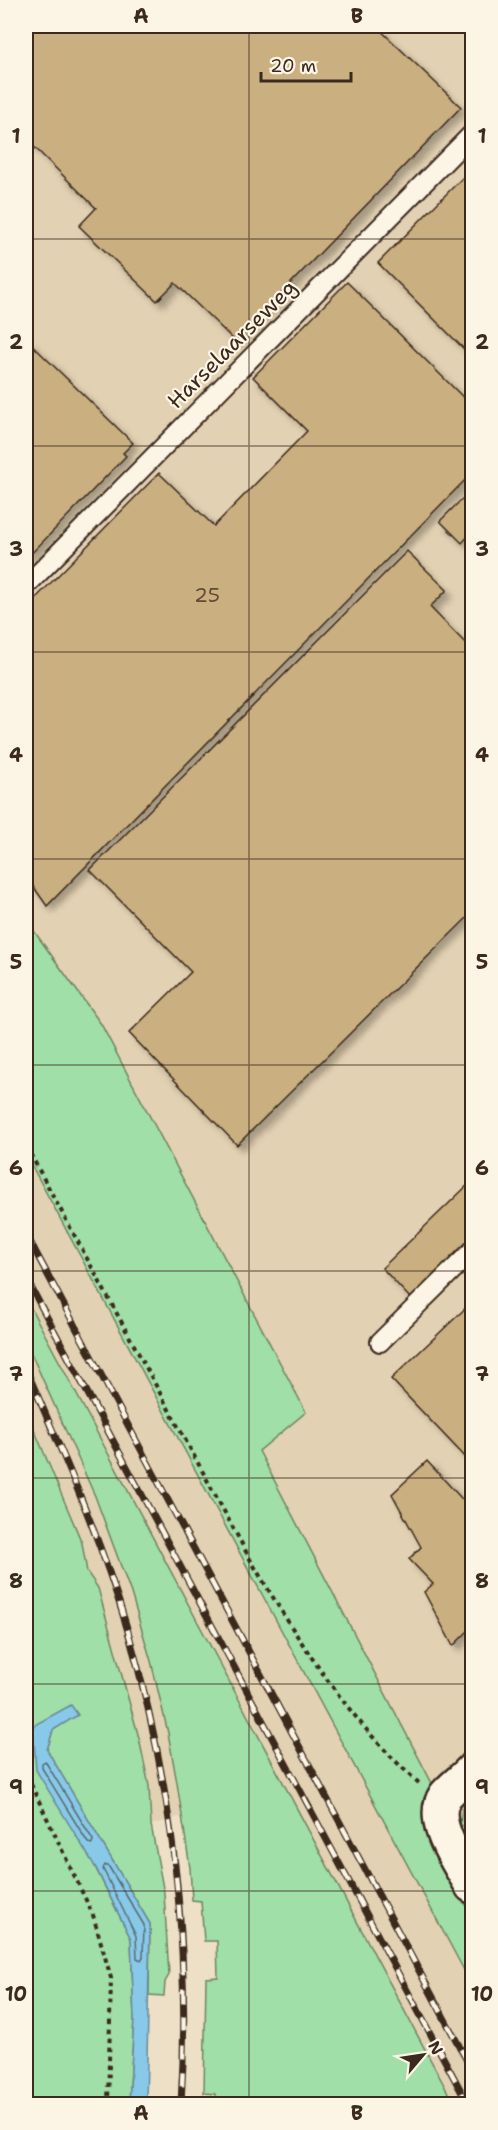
<svg xmlns="http://www.w3.org/2000/svg" width="498" height="2130" font-family="'Shantell Sans',sans-serif">
  <style>
    .built { fill: #e2d1b2 }
    .green { fill: #a0dfa8; stroke: #6e8463; stroke-width: 1.5 }
    .water { fill: #88c9e9; stroke: #698998; stroke-width: 1.5 }
    .lines { fill: none; stroke-linecap: round; stroke-linejoin: round }
    .shore { stroke: #5a6a6f; stroke-width: 1.5 }
    .building { fill: #caaf80; stroke: #3b2a1e; stroke-width: 1.5; filter: url(#shadow) }
    .service-casing { stroke: #3b2a1e; stroke-width: 22 }
    .minor-casing { stroke: #3b2a1e; stroke-width: 38 }
    .path { stroke: #3b2a1e; stroke-width: 4; stroke-dasharray: 4.5 4.5; stroke-linecap: butt }
    .service { stroke: #fcf5e5; stroke-width: 18 }
    .minor { stroke: #fcf5e5; stroke-width: 33 }
    .rail-casing { stroke: #3b2a1e; stroke-width: 7 }
    .rail { stroke: #fcf5e5; stroke-width: 4.5; stroke-dasharray: 14; stroke-linecap: butt }
    .grid { fill: none; stroke: #3b2a1e; stroke-width: 1.5; stroke-opacity: 0.55 }
    .labels { text-anchor: middle; dominant-baseline: central; stroke-width: 4.5; stroke-linejoin: round; paint-order: stroke }
    .number-label { font-size: 20px; fill: #5f4b36 }
    .street-label { font-size: 22px; fill: #3b2a1e; stroke: #fcf5e5 }
    .neatline { fill: none; stroke: #3b2a1e; stroke-width: 2 }
    .grid-label { font-size: 20px; text-anchor: middle; font-weight: bold; fill: #3b2a1e }
  </style>
  <defs>
    <filter id="shadow"><feDropShadow dx="5.5" dy="5.5" stdDeviation="3" flood-color="#0004"/></filter>
  </defs>
  <rect width="100%" height="100%" fill="#ede0c7"/>
  <filter id="ink" filterUnits="userSpaceOnUse"><feTurbulence type="fractalNoise" baseFrequency=".0167" numOctaves="2"/><feDisplacementMap in="SourceGraphic" scale="12" xChannelSelector="R" yChannelSelector="G"/><feConvolveMatrix kernelMatrix="1 2 1 2 8 2 1 2 1" color-interpolation-filters="sRGB"/></filter>
  <g filter="url(#ink)">
    <!-- built -->
    <g class="built">
      <polygon points="26,26 472,26 472,1922 400,1787 423,1766 259,1451 306,1412 101,1024 26,920"/>
      <polygon points="26,1155 472,1985 472,2104 454,2104 26,1299"/>
      <polygon points="26,1342 95,1496 131,1593 151,1661 168,1733 182,1816 151,1825 151,1802 139,1738 98,1588 87,1572 67,1504 26,1410"/>
    </g>
    <!-- green -->
    <g class="green">
      <polygon points="26,920 101,1024 306,1412 259,1451 435,1789 434,1845 472,1916 472,1985 26,1155"/>
      <polygon points="26,1299 454,2104 215,2104 215,2094 204,2093 206,1978 218,1977 217,1941 204,1941 201,1901 192,1900 190,1868 177,1783 168,1733 151,1661 131,1593 95,1496 26,1342"/>
      <polygon points="26,1410 82,1543 87,1572 98,1588 139,1738 149,1786 151,1825 164,1893 169,1975 165,1982 164,1996 149,1995 150,1924 47,1750 53,1730 78,1714 33,1726 96,1869 131,1939 134,2019 129,2104 26,2104"/>
      <polygon points="472,1794 472,1820 460,1827 462,1808"/>
    </g>
    <!-- water -->
    <polygon class="water" points="71,1705 78,1715 53,1730 47,1750 150,1924 146,2104 129,2104 134,2019 131,1939 96,1868 36,1770 33,1726"/>
    <g class="lines">
      <!-- shore -->
      <g class="shore">
        <polygon points="45,1761 93,1840 92,1844 88,1843 42,1768 42,1763"/>
        <polygon points="105,1865 109,1867 144,1925 143,1957 141,1960 137,1958 136,1936 103,1869"/>
      </g>
    </g>
    <!-- building -->
    <g class="building">
      <polygon points="26,26 376,26 461,107 235,341 175,283 157,301 79,226 96,208 26,139"/>
      <polygon points="472,168 472,357 378,263"/>
      <polygon points="347,282 472,406 472,473 47,906 26,876 26,608 159,473 214,526 307,431 253,377"/>
      <polygon points="26,339 133,443 123,453 126,456 26,559"/>
      <polygon points="464,497 472,505 472,532 462,543 440,521"/>
      <polygon points="407,551 447,590 430,607 472,650 472,913 237,1145 129,1033 191,972 90,870"/>
      <polygon points="472,1181 472,1242 412,1300 382,1268"/>
      <polygon points="472,1302 472,1459 470,1462 391,1379"/>
      <polygon points="427,1461 472,1510 472,1627 453,1646 424,1592 433,1584 409,1559 421,1547 392,1494"/>
    </g>
    <g class="lines">
      <defs>
        <g id="service">
          <polyline points="26,586 472,134"/>
          <polyline points="380,1342 472,1251"/>
        </g>
        <path id="minor" d="M472,1770C464,1779 452,1787 445,1796C428,1821 460,1864 472,1886"/>
      </defs>
      <!-- service casing -->
      <use href="#service" class="service-casing"/>
      <!-- minor casing -->
      <use href="#minor" class="minor-casing"/>
      <!-- path -->
      <g class="path">
        <path d="M26,1146L250,1559C296,1637 350,1723 419,1783"/>
        <polyline points="27,1776 93,1915 111,1978 108,2104"/>
        <polyline points="467,1950 472,1960"/>
      </g>
      <!-- service -->
      <use href="#service" class="service"/>
      <!-- minor -->
      <use href="#minor" class="minor"/>
      <defs>
        <g id="rail">
          <polyline points="26,1234 472,2070"/>
          <polyline points="26,1278 468,2104"/>
          <path d="M26,1369C63,1454 101,1539 127,1628C172,1782 191,1944 181,2104"/>
        </g>
      </defs>
      <!-- rail casing -->
      <use href="#rail" class="rail-casing"/>
      <!-- rail -->
      <use href="#rail" class="rail"/>
    </g>
  </g>
  <!-- grid -->
  <path class="grid" d="M249,26V2104M26,239H472M26,446H472M26,652H472M26,859H472M26,1065H472M26,1271H472M26,1478H472M26,1684H472M26,1891H472"/>
  <g class="labels">
    <!-- number labels -->
    <g class="number-label">
      <text x="207" y="595">25</text>
    </g>
    <!-- street labels -->
    <g class="street-label">
      <text transform="translate(232 344) rotate(-45)">Harselaarseweg</text>
    </g>
  </g>
  <!-- margin -->
  <rect width="498" height="2130" fill="none" stroke="#fcf5e5" stroke-width="66"/>
  <!-- north arrow -->
  <g transform="translate(423 2055) rotate(61)" stroke="#fcf5e5" stroke-width="4.5" paint-order="stroke">
  <path d="M0-4.5L10 22L0 15L-10 22Z" fill="#3b2a1e"/>
  <text y="-9" font-size="16" font-weight="bold" text-anchor="middle" fill="#3b2a1e">N</text>
  </g>
  <!-- scale -->
  <path d="M261 72v9h90v-9" fill="none" stroke="#3b2a1e" stroke-width="3"/>
  <text x="270" y="72" font-size="18" fill="#3b2a1e" stroke="#fcf5e5" stroke-width="4.5" paint-order="stroke">20 m</text>
  <rect x="33" y="33" width="432" height="2064" class="neatline"/>
  <g class="grid-label">
    <text x="141" y="23">A</text>
    <text x="357" y="23">B</text>
    <text x="16" y="143">1</text>
    <text x="482" y="143">1</text>
    <text x="16" y="349">2</text>
    <text x="482" y="349">2</text>
    <text x="16" y="556">3</text>
    <text x="482" y="556">3</text>
    <text x="16" y="762">4</text>
    <text x="482" y="762">4</text>
    <text x="16" y="969">5</text>
    <text x="482" y="969">5</text>
    <text x="16" y="1175">6</text>
    <text x="482" y="1175">6</text>
    <text x="16" y="1381">7</text>
    <text x="482" y="1381">7</text>
    <text x="16" y="1588">8</text>
    <text x="482" y="1588">8</text>
    <text x="16" y="1794">9</text>
    <text x="482" y="1794">9</text>
    <text x="16" y="2001">10</text>
    <text x="482" y="2001">10</text>
    <text x="141" y="2120">A</text>
    <text x="357" y="2120">B</text>
  </g>
</svg>
